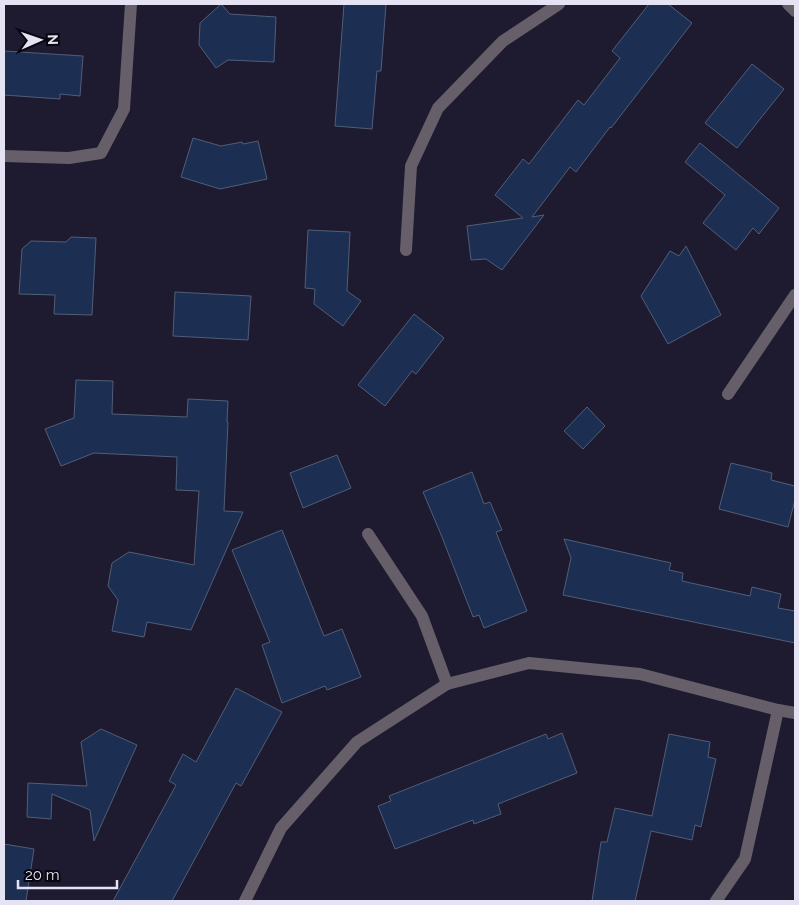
<svg xmlns="http://www.w3.org/2000/svg" width="799" height="905" font-family="Raleway,sans-serif">
  <style>
    .building { fill: #1c2f53; stroke: #515e76 }
    .lines { fill: none; stroke-linecap: round; stroke-linejoin: round }
    .minor { stroke: #665e68; stroke-width: 12 }
  </style>
  <rect width="100%" height="100%" fill="#1e1a30"/>
  <!-- building -->
  <g class="building">
    <polygon points="221,4 230,14 276,17 274,62 228,60 216,68 199,45 200,23"/>
    <polygon points="344,4 386,4 381,71 377,71 372,129 335,126"/>
    <polygon points="649,4 668,4 692,23 611,128 610,127 576,172 570,167 532,217 544,215 502,270 486,259 471,260 467,226 523,218 495,195 523,159 529,164 578,100 584,105 620,58 612,51"/>
    <polygon points="4,51 83,56 80,96 60,94 60,99 4,95"/>
    <polygon points="752,64 784,89 737,148 705,123"/>
    <polygon points="193,138 221,146 242,142 243,144 258,141 267,179 220,189 181,177"/>
    <polygon points="700,143 779,208 759,234 753,228 736,250 703,223 725,195 685,162"/>
    <polygon points="308,230 350,232 347,291 361,301 343,326 314,304 315,289 305,288"/>
    <polygon points="71,237 96,238 92,315 54,314 55,295 19,294 22,249 31,241 66,242"/>
    <polygon points="686,246 721,315 668,344 641,296 670,251 679,256"/>
    <polygon points="175,292 251,296 248,340 173,336"/>
    <polygon points="414,314 444,338 416,374 412,371 385,406 358,385"/>
    <polygon points="76,380 113,381 112,414 187,417 188,399 228,401 227,422 228,422 224,511 243,512 191,630 147,622 144,637 112,631 118,600 108,586 112,563 129,552 194,565 199,491 176,490 177,457 94,453 61,466 45,429 74,418"/>
    <polygon points="587,407 605,426 583,449 564,431"/>
    <polygon points="337,455 351,488 303,508 290,473"/>
    <polygon points="731,463 772,473 771,480 795,486 795,500 788,527 719,509"/>
    <polygon points="472,472 484,504 490,502 502,530 496,532 527,611 484,628 479,615 473,617 442,537 423,492"/>
    <polygon points="282,530 324,636 342,629 361,677 327,690 325,686 282,703 262,645 270,642 232,550"/>
    <polygon points="564,539 671,563 669,570 683,573 682,581 750,596 752,587 781,594 778,608 795,611 795,643 563,595 571,558"/>
    <polygon points="236,688 282,712 241,786 236,783 172,901 113,901 176,785 169,781 183,754 196,762"/>
    <polygon points="101,729 137,745 94,841 90,810 52,794 51,819 27,817 28,783 87,786 81,742"/>
    <polygon points="562,733 577,773 498,804 501,814 474,824 473,820 395,849 378,806 391,801 389,796 546,734 548,739"/>
    <polygon points="669,734 710,742 708,757 716,759 701,827 695,825 692,840 651,831 635,901 592,901 601,842 607,842 615,808 652,816"/>
    <polygon points="4,844 34,849 26,901 4,901"/>
  </g>
  <g class="lines">
    <!-- minor -->
    <g class="minor">
      <polyline points="788,4 795,11"/>
      <polyline points="4,156 69,158 101,153 124,109 131,4"/>
      <polyline points="406,250 411,166 438,108 503,41 559,4"/>
      <polyline points="728,394 795,295"/>
      <polyline points="368,534 422,616 447,684"/>
      <polyline points="245,901 281,828 357,742 447,684 529,663 640,674 778,710 795,713"/>
      <polyline points="716,901 745,859 778,710"/>
    </g>
  </g>
  <!-- border -->
  <rect width="799" height="905" fill="none" stroke="#e5e3f3" stroke-width="10"/>
  <!-- north arrow -->
  <g transform="translate(40 40) rotate(88)" stroke="#080710" stroke-width="4" paint-order="stroke">
  <path d="M0-4L9 19L0 12L-9 19Z" fill="#e5e3f3"/>
  <text y="-8" font-size="14" font-weight="bold" text-anchor="middle" fill="#e5e3f3">N</text>
  </g>
  <!-- scale -->
  <path d="M18 880v8h99v-8" fill="none" stroke="#e5e3f3" stroke-width="2.5"/>
  <text x="25" y="880" font-size="15" fill="#e5e3f3" stroke="#080710" stroke-width="4" paint-order="stroke">20 m</text>
</svg>
